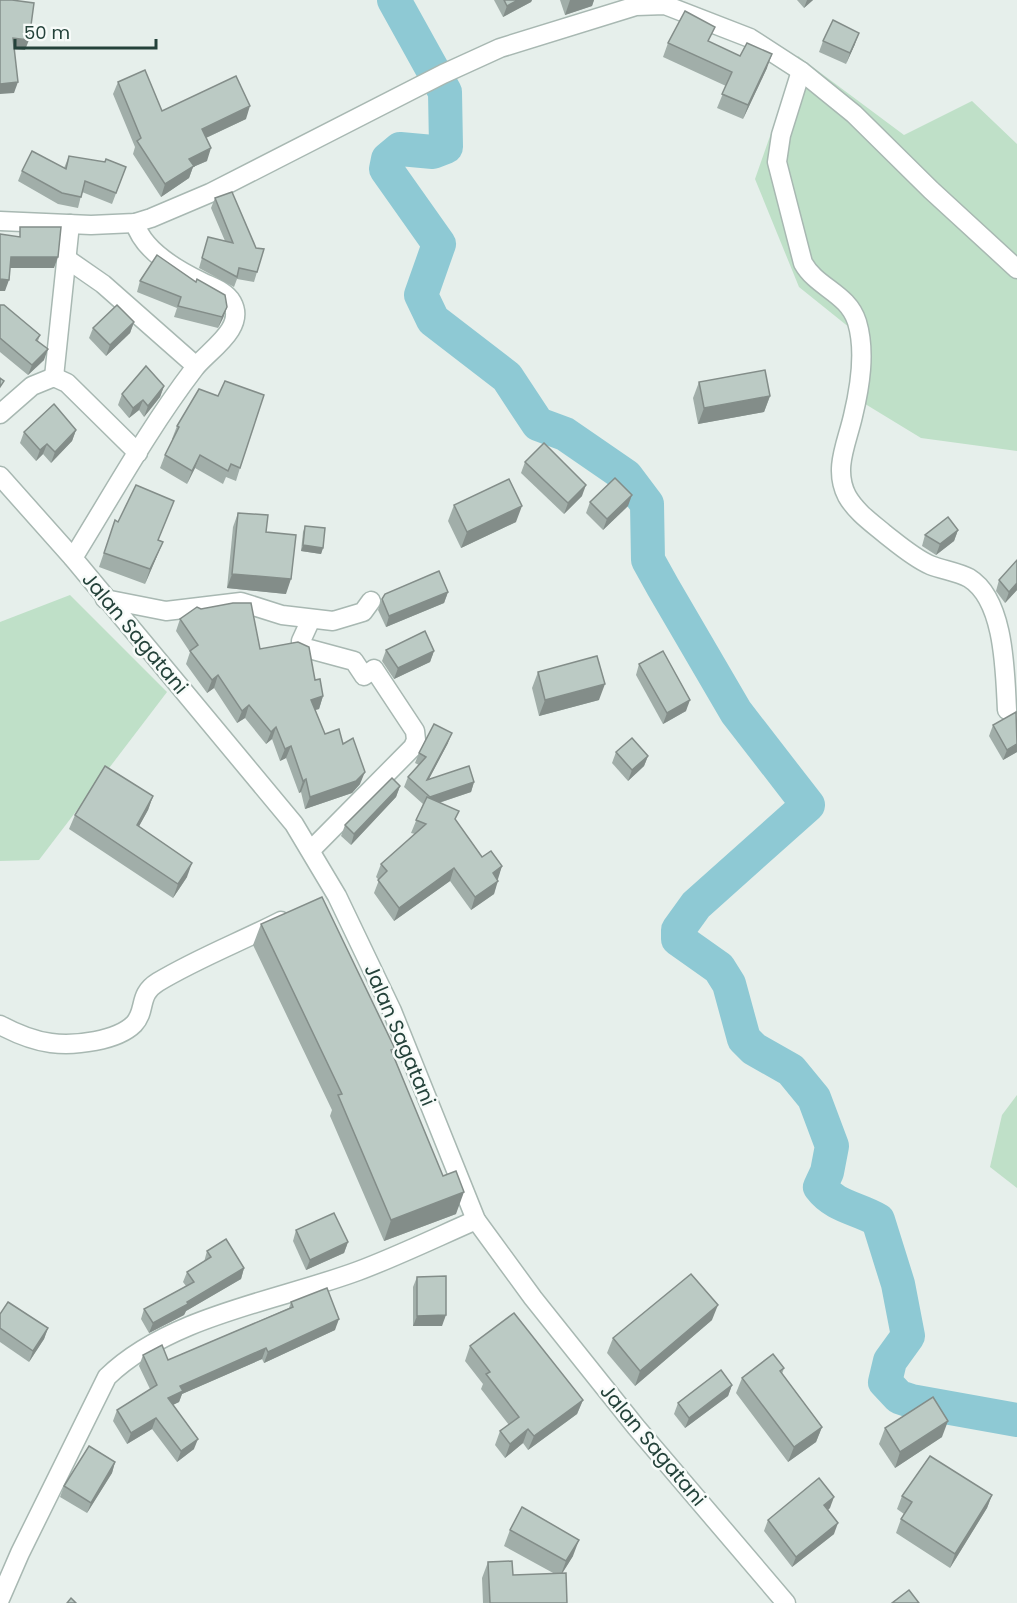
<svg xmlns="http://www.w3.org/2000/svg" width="1017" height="1603" font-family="Poppins,sans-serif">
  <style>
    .green { fill: #bfe0c8 }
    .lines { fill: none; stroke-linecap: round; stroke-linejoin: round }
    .river { stroke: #8ec9d4; stroke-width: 34 }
    .minor-casing { stroke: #a8b8b2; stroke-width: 21 }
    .minor { stroke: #fff; stroke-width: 18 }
    .wall { fill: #a1aea9 }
    .shaded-wall { fill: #838d89 }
    .building { fill: #bbcac4; stroke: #838d89; stroke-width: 1.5 }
    .labels { text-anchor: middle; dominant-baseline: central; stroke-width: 5; stroke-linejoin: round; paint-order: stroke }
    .street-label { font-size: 20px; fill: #24423a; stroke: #f7fbf9 }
  </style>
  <rect width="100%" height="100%" fill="#e6efeb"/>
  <!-- green -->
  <g class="green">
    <polygon points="798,56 904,135 972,101 1017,144 1017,451 921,438 857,399 850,328 799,287 755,179"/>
    <polygon points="70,595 167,692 39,860 0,861 0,622"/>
    <polygon points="1017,1095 1017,1188 990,1167 1002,1115"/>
  </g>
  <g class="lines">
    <!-- river -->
    <path class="river" d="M394,0L445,92L446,147L433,152L400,149L388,159L386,169L439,244L421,295L433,320L507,377L538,424L565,434L626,476L647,504L648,560L663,587L736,712L808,805L696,905L678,930V939L719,968L729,984L744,1039L754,1049L791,1070L814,1098L832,1146L827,1172L820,1187C835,1207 858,1208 878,1220L898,1284L908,1336L890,1361L885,1382L899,1397L911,1401L1017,1420"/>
    <defs>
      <g id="minor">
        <path d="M801,71L781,135L777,162L803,263C817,288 848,293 857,322C866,352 860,387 853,416C847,443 833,469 847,496C856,512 872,523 885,534C899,545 914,558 930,565C943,570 958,572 969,578C1005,600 1005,673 1007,710"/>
        <polyline points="0,221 91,225 135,223 151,218 210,193 443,74 500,48 636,6 665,5 750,38 801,71 854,114 931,190 1017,269"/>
        <polyline points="67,259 103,284 196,366"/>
        <polyline points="54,377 70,224"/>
        <polyline points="0,414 32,386 54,377 67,383 138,453"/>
        <polyline points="0,476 73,558 294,824 337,896 392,1011 476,1220 533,1298 636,1427 786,1603"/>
        <path d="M73,558C112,495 149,428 194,369C206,352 247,329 232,302C226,291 212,287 202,282C177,270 143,251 135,223"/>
        <polyline points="105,599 166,611 241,602 282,615 333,621 363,612 371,601"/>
        <polyline points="311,850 413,747 416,740 415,731 374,669 364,676 354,661 302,647 301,641 311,619"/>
        <path d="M0,1025C15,1033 35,1041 51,1043C75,1046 117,1041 134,1024C147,1010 137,995 158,982C198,958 240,942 281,921"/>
        <path d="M0,1599L20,1553L107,1377C170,1316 277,1301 358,1271C398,1256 437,1237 476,1220"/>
      </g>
    </defs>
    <!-- minor casing -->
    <use href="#minor" class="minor-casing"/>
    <!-- minor -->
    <use href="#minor" class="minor"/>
  </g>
  <!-- wall -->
  <g class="wall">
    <polygon points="494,0 532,0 531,2 503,17"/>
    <polygon points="560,0 594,0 592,6 565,15"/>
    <polygon points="797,0 813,0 804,8"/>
    <polygon points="823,41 855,44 846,64 819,52"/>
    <polygon points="709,42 767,68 743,119 717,108 726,86 663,57 668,43"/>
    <polygon points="118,82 162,111 246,119 206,138 207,161 193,167 189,178 161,197 133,154 135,147 113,94"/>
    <polygon points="69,156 126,167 112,204 82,192 78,208 58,204 18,181 22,171 64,168"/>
    <polygon points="215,198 257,272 254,282 237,279 234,287 199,268 208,237 225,241 211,208"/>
    <polygon points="140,281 227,307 223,318 218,328 174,317 177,308 137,292"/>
    <polygon points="0,305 40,335 38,341 44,360 28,375 0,352"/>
    <polygon points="134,322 130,333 106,356 89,338 93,328"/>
    <polygon points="699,382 770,396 764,412 698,424 693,398"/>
    <polygon points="164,386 160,397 144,417 139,410 129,418 118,405 122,394"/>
    <polygon points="177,426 240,468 236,481 226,477 223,484 195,468 187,484 160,468 165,455 173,439 172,439"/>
    <polygon points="76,430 72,441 51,463 43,454 36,461 20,443 24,432"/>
    <polygon points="525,462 582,496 564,514 521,473"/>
    <polygon points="590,502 628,506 603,530 586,513"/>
    <polygon points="454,505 516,522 461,548 448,521"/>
    <polygon points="238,513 266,532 286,594 227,588 233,527"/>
    <polygon points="168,515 158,540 157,556 145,584 99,567 110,535 118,522"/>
    <polygon points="305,526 323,548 321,554 301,551 303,532"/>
    <polygon points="958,530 954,541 936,555 922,546 925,535"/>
    <polygon points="999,580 1017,590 1005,603 996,591"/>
    <polygon points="448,592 444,603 386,627 378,610 382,599"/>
    <polygon points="180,619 260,649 315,680 323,696 319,709 315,710 325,734 343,744 360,784 352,793 305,809 301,792 299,793 286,758 280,761 272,739 266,744 245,718 237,723 214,688 207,693 186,664 190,652 176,631"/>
    <polygon points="386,650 434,651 430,662 394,679 382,661"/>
    <polygon points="639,664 686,711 663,724 636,675"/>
    <polygon points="538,672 599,700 539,716 532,688"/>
    <polygon points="993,725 1017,752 1003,760 989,736"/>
    <polygon points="448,743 429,779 474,782 471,792 439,803 455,820 482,857 502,866 497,879 494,894 471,910 450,881 394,921 374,893 379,880 376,877 381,864 415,834 411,833 423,804 404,787 408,777 419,765 415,763 419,753"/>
    <polygon points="616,752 648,756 644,766 628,781 612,763"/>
    <polygon points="400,786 396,797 351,845 341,836 345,825"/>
    <polygon points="153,796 148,810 139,826 187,877 173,898 69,829 75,815"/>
    <polygon points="261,924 393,1054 456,1214 384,1241 330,1116 332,1110 253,945"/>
    <polygon points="296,1230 348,1242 344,1253 306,1270 293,1241"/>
    <polygon points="207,1251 244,1268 241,1279 186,1311 184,1315 149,1333 141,1319 144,1309 186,1286 183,1282 187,1272 204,1262"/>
    <polygon points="417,1277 442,1326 413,1326 413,1287"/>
    <polygon points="291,1302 335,1330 264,1363 262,1359 182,1394 179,1402 173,1405 194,1449 177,1462 152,1429 127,1444 113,1421 117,1410 150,1389 139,1366 143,1355 168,1360 289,1308"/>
    <polygon points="0,1314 48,1328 44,1339 29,1362 0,1342"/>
    <polygon points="712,1320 635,1386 607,1353 613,1338"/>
    <polygon points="470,1346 583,1400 577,1414 528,1450 523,1443 505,1458 495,1445 500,1431 509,1425 481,1389 483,1384 465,1361"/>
    <polygon points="784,1368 782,1374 822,1427 816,1442 788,1462 736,1393 742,1378"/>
    <polygon points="732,1385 728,1396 685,1428 674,1414 678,1403"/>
    <polygon points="885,1428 942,1437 895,1468 879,1444"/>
    <polygon points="115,1462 112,1473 87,1513 60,1497 64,1486"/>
    <polygon points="992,1495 987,1508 950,1568 896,1533 901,1519 904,1514 897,1509 902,1496"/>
    <polygon points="830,1508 828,1510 834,1534 792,1567 764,1531 768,1520"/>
    <polygon points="510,1530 573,1556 562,1573 567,1603 483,1603 482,1578 488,1562 513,1575 555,1574 504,1546"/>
  </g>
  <!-- shaded-wall -->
  <g class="shaded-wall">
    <polygon points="518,0 532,0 531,2 503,17 507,6"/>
    <polygon points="570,0 594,0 592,6 565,15"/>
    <polygon points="807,0 813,0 804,8"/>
    <polygon points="859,33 855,44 846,64 850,53"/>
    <polygon points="13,38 29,40 25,50 10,49"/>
    <polygon points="772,54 767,68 743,119 748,105"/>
    <polygon points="18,82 14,93 0,94 0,84"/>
    <polygon points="250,106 246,119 197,142 202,129"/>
    <polygon points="211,148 207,161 193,167 189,178 161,197 165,184 189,159"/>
    <polygon points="11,257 58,257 54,268 7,268"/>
    <polygon points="0,279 9,280 5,291 0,291"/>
    <polygon points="227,307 223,318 218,328 222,317"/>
    <polygon points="134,322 130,333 106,356 110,345"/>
    <polygon points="48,349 44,360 28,375 32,365"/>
    <polygon points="164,386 160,397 144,417 148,406"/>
    <polygon points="770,396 764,412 698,424 704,408"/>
    <polygon points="143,400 139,410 129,418 133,408"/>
    <polygon points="76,430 72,441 51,463 55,452"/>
    <polygon points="47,444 43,454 36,461 40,450"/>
    <polygon points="200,455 195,468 187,484 192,471"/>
    <polygon points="586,485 582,496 564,514 568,503"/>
    <polygon points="632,495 628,506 603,530 607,519"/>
    <polygon points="522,506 516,522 461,548 467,532"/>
    <polygon points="958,530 954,541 936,555 940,544"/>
    <polygon points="163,542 145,584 150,569"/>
    <polygon points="303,545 323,548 321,554 301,551"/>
    <polygon points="232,574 291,579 286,594 227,588"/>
    <polygon points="1017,583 1017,590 1005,603 1009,592"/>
    <polygon points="448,592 444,603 386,627 389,616"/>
    <polygon points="434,651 430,662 394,679 398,668"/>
    <polygon points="218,675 214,688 207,693 212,680"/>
    <polygon points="605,684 599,700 539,716 545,700"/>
    <polygon points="323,696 319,709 307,712 311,700"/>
    <polygon points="690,700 686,711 663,724 667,713"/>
    <polygon points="249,705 245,718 237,723 242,711"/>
    <polygon points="276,727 272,739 266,744 271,732"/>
    <polygon points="452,733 448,743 423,790 427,780"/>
    <polygon points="1017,744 1017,752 1003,760 1007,750"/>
    <polygon points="291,746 286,758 280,761 285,749"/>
    <polygon points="648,756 644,766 628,781 632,770"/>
    <polygon points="365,772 360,784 352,793 305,809 310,797"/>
    <polygon points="306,779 301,792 299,793 303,781"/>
    <polygon points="474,782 471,792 426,807 430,797"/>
    <polygon points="400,786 396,797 351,845 354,834"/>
    <polygon points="153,796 148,810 132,839 137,825"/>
    <polygon points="192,863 187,877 173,898 178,884"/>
    <polygon points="502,866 498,879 488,886 493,873"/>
    <polygon points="454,868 450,881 394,921 399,908"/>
    <polygon points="498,881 494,894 471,910 475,897"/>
    <polygon points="464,1192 456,1214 384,1241 391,1220"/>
    <polygon points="348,1242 344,1253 306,1270 310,1260"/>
    <polygon points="244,1268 241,1279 186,1311 184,1315 149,1333 153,1323"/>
    <polygon points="718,1305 712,1320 635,1386 640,1371"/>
    <polygon points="446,1315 442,1326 413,1326 417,1316"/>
    <polygon points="339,1319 335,1330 264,1363 268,1352"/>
    <polygon points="48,1328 44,1339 29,1362 33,1351"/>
    <polygon points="266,1348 262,1359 182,1394 179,1402 164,1409 168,1398 180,1386"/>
    <polygon points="732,1385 728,1396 685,1428 689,1418"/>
    <polygon points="583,1400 577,1414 528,1450 534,1436"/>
    <polygon points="156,1418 152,1429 127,1444 131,1433"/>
    <polygon points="948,1421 942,1437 895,1468 900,1452"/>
    <polygon points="822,1427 816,1442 788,1462 794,1447"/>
    <polygon points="528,1429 523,1443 505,1458 510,1444"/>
    <polygon points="198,1439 194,1449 177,1462 181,1451"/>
    <polygon points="115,1462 112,1473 87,1513 91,1503"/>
    <polygon points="992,1495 987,1508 950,1568 955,1554"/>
    <polygon points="834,1497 830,1508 820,1516 824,1505"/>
    <polygon points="838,1523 834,1534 792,1567 796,1557"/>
    <polygon points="579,1540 573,1556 560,1577 566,1561"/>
  </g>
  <!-- building -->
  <g class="building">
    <polygon points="0,0 12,0 34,3 29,40 13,38 18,82 0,84"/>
    <polygon points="504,0 518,0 507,6"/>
    <polygon points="685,11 715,27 708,41 740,56 747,43 772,54 748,105 722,94 732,72 668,43"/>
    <polygon points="833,20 859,33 850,53 823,41"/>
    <polygon points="145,70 162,111 236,76 250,106 202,129 211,148 189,159 194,166 165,184 137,141 141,138 118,82"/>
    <polygon points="32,151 66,169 69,156 105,162 106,159 126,167 116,193 85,181 81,197 62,193 22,171"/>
    <polygon points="232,192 256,248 264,249 257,272 239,268 237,277 202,258 208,237 233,243 215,198"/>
    <polygon points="20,227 61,227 58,257 11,257 9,280 0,279 0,234 20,237"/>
    <polygon points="157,255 196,282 197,279 225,295 227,307 222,317 178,306 181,297 140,281"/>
    <polygon points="0,305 4,305 40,335 36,340 48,349 32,365 0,338"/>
    <polygon points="117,305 134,322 110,345 93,328"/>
    <polygon points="146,366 164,386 148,406 143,400 133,408 122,394"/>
    <polygon points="765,370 770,396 704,408 699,382"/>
    <polygon points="0,378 4,381 0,387"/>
    <polygon points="225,381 264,395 240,468 231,464 228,471 200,455 192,471 165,455 179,427 177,426 199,389 218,396"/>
    <polygon points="54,404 76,430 55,452 47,444 40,450 24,432"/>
    <polygon points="544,443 586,485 568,503 525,462"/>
    <polygon points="615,478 632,495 607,519 590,502"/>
    <polygon points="509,479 522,506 467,532 454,505"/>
    <polygon points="136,485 174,501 158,540 163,542 150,569 104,553 115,520 118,522"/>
    <polygon points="238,513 268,515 266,532 296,535 291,579 232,574"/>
    <polygon points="948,517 958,530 940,544 925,535"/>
    <polygon points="305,526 325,528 323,548 303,545"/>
    <polygon points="1017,560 1017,583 1009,592 999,580"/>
    <polygon points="439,571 448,592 389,616 382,599 385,594"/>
    <polygon points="233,603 251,603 260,649 298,642 309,647 315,680 320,679 323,696 311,700 325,734 339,729 343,744 353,738 365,772 356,781 310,797 306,779 303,781 291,746 285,749 276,727 271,732 249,705 242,711 218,675 212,680 190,651 198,645 180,619 197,607 201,609"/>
    <polygon points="425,631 434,651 398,668 386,650"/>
    <polygon points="663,651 690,700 667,713 639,664"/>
    <polygon points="597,656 605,684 545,700 538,672"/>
    <polygon points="1016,712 1017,744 1007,750 993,725"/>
    <polygon points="434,724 452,733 427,780 469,766 474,782 430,797 408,777 426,757 419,753"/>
    <polygon points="632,738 648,756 632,770 616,752"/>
    <polygon points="105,766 153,796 137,825 192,863 178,884 75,815"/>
    <polygon points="392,778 400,786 354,834 345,825"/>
    <polygon points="427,797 459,811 455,819 482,857 491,851 502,866 493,873 498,881 475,897 454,868 399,908 378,880 387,871 381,864 426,824 416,820"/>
    <polygon points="322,897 395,1049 391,1050 443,1176 456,1171 464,1192 391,1220 338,1095 342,1094 261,924"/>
    <polygon points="334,1213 348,1242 310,1260 296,1230"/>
    <polygon points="226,1239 244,1268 187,1302 188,1304 153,1323 144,1309 194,1282 187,1272 211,1257 207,1251"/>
    <polygon points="691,1274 718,1305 640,1371 613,1338"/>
    <polygon points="446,1276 446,1315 417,1316 417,1277"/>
    <polygon points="327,1288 339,1319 268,1352 266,1348 180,1386 183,1391 168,1398 198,1439 181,1451 156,1418 131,1433 117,1410 157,1385 143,1355 162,1345 168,1360 293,1307 291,1302"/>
    <polygon points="8,1302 48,1328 33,1351 0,1328 0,1314"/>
    <polygon points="514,1313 583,1400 534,1436 528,1429 510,1444 500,1431 519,1417 486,1374 490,1372 470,1346"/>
    <polygon points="773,1354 784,1368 780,1371 822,1427 794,1447 742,1378"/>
    <polygon points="721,1370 732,1385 689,1418 678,1403"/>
    <polygon points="933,1397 948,1421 900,1452 885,1428"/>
    <polygon points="89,1446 115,1462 91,1503 64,1486"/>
    <polygon points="930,1456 992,1495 955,1554 901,1519 912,1502 902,1496"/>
    <polygon points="819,1478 834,1497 824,1505 838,1523 796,1557 768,1520"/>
    <polygon points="522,1507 579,1540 566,1561 510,1530"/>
    <polygon points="512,1561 513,1575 566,1573 567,1603 490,1603 488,1562"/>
    <polygon points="909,1590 919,1603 892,1603"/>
    <polygon points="71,1598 76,1603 67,1603"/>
  </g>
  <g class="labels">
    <!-- street labels -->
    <g class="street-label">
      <text transform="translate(135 633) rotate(50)">Jalan Sagatani</text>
      <text transform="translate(400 1035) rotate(67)">Jalan Sagatani</text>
      <text transform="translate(653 1445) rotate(50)">Jalan Sagatani</text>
    </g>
  </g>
  <!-- scale -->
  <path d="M15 39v9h141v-9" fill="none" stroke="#24423a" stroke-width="3"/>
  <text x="24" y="39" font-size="18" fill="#24423a" stroke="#f7fbf9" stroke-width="4.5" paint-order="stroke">50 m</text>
</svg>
